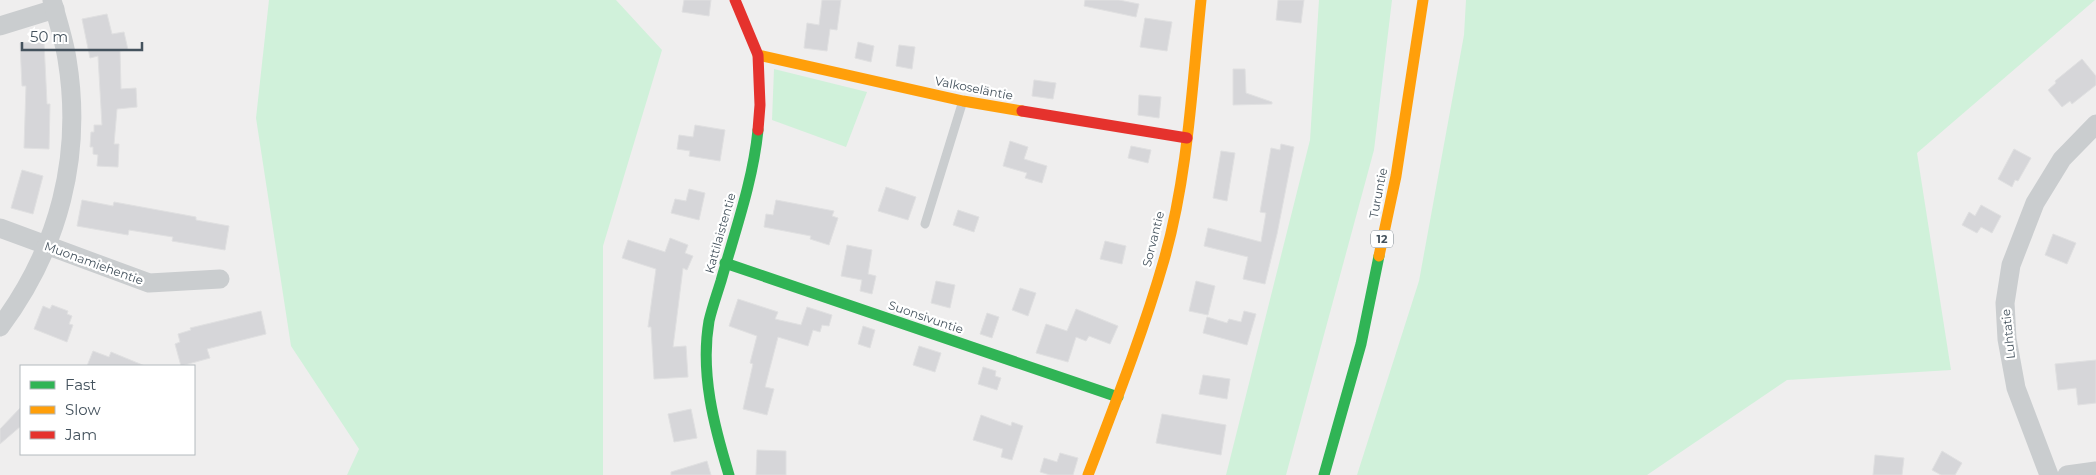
<svg xmlns="http://www.w3.org/2000/svg" width="2096" height="475" font-family="Montserrat,sans-serif">
  <style>
    .green { fill: #d0f1da }
    .building { fill: #d6d6d9; stroke: #e0e0e1 }
    .lines { fill: none; stroke-linecap: round; stroke-linejoin: round }
    .lane { stroke: #cacdcf; stroke-width: 9 }
    .street { stroke: #cacdcf; stroke-width: 19 }
    .fast { stroke: #30b455; stroke-width: 11 }
    .slow { stroke: #ff9f0a; stroke-width: 11 }
    .jam { stroke: #e5322d; stroke-width: 11 }
    .labels { text-anchor: middle; dominant-baseline: central; stroke-width: 4.5; stroke-linejoin: round; paint-order: stroke }
    .shield { fill: #fff; stroke: #7c868e; stroke-width: 1 }
    .shield-label { font-size: 11px; font-weight: bold; fill: #44525d }
    .street-label { font-size: 12px; fill: #44525d; stroke: #fff }
  </style>
  <rect width="100%" height="100%" fill="#efeeee"/>
  <!-- green -->
  <g class="green">
    <polygon points="269,0 616,0 662,50 603,246 603,475 347,475 359,449 291,346 256,118"/>
    <polygon points="1319,0 1392,0 1374,150 1286,475 1226,475 1310,140"/>
    <polygon points="1466,0 2095,0 1917,153 1951,370 1787,380 1647,475 1357,475 1419,281 1464,35"/>
    <polygon points="774,69 867,92 846,147 772,120"/>
  </g>
  <!-- building -->
  <g class="building">
    <polygon points="684,0 711,0 709,16 682,12"/>
    <polygon points="822,0 841,0 837,30 830,29 827,51 804,48 807,23 819,25"/>
    <polygon points="1085,0 1119,0 1139,4 1136,17 1084,6"/>
    <polygon points="1278,0 1304,0 1301,23 1276,20"/>
    <polygon points="107,14 112,34 124,32 128,50 120,51 121,89 136,88 137,107 117,109 114,144 119,144 118,167 97,166 98,155 93,154 93,147 90,147 91,132 94,132 94,125 102,125 98,56 90,58 82,19"/>
    <polygon points="1145,18 1172,22 1167,51 1140,47"/>
    <polygon points="44,42 47,104 50,104 49,149 24,148 26,86 22,86 20,43"/>
    <polygon points="858,42 874,46 871,62 855,58"/>
    <polygon points="899,45 915,47 912,69 896,66"/>
    <polygon points="2082,59 2096,76 2096,85 2072,104 2070,101 2062,107 2048,90 2056,83 2055,81"/>
    <polygon points="1233,69 1245,69 1246,93 1272,102 1272,104 1233,105"/>
    <polygon points="1034,80 1056,83 1053,99 1032,96"/>
    <polygon points="1139,95 1161,97 1159,118 1138,115"/>
    <polygon points="695,125 725,130 720,161 689,156 690,151 677,149 679,135 693,137"/>
    <polygon points="1010,141 1028,147 1024,159 1047,166 1042,183 1025,178 1027,173 1003,166"/>
    <polygon points="1281,144 1294,147 1277,234 1265,284 1243,279 1248,257 1204,246 1208,228 1261,242 1266,213 1260,212 1271,148 1280,150"/>
    <polygon points="1131,146 1151,150 1148,163 1128,158"/>
    <polygon points="2014,149 2031,158 2018,181 2015,180 2012,187 1998,179"/>
    <polygon points="1221,151 1235,153 1227,201 1213,198"/>
    <polygon points="22,170 43,176 33,214 11,208"/>
    <polygon points="886,187 916,197 908,220 878,211"/>
    <polygon points="689,189 705,193 699,220 671,213 675,199 686,201"/>
    <polygon points="82,200 113,206 114,202 196,217 196,220 229,226 225,250 172,241 173,237 129,230 128,235 77,226"/>
    <polygon points="776,200 834,211 832,216 838,218 829,245 810,239 811,236 764,227 766,214 773,215"/>
    <polygon points="1981,205 2001,216 1992,233 1981,227 1977,233 1962,225 1969,212 1975,216"/>
    <polygon points="958,210 979,217 974,232 953,225"/>
    <polygon points="2053,234 2076,243 2067,264 2045,255"/>
    <polygon points="670,238 688,245 685,253 693,256 687,270 683,268 673,347 686,346 688,377 654,379 651,327 648,327 656,269 622,258 628,240 665,252"/>
    <polygon points="1105,241 1126,246 1122,264 1100,259"/>
    <polygon points="847,245 872,250 868,274 876,276 872,294 860,291 862,280 841,276"/>
    <polygon points="936,281 955,285 950,308 931,303"/>
    <polygon points="1196,281 1215,286 1208,315 1189,311"/>
    <polygon points="1020,288 1036,293 1028,316 1012,310"/>
    <polygon points="738,299 778,312 775,319 801,325 807,307 832,315 829,326 822,325 820,332 813,330 808,346 778,337 765,387 774,389 767,415 743,409 753,364 750,363 757,336 729,326"/>
    <polygon points="52,305 68,311 67,314 72,316 69,324 73,325 67,342 34,329 43,306 50,309"/>
    <polygon points="1076,309 1118,326 1110,344 1089,336 1086,341 1076,337 1068,362 1036,353 1046,324 1067,331"/>
    <polygon points="261,311 266,334 207,349 210,358 181,366 175,344 180,342 178,334 191,330 190,328"/>
    <polygon points="1244,311 1256,314 1247,345 1203,333 1207,317 1227,323 1229,319 1241,322"/>
    <polygon points="987,313 999,317 992,338 980,334"/>
    <polygon points="863,326 875,330 870,348 858,344"/>
    <polygon points="919,346 941,353 935,372 913,365"/>
    <polygon points="93,351 109,357 111,352 145,366 87,366"/>
    <polygon points="2096,360 2096,403 2078,405 2076,388 2058,390 2055,364"/>
    <polygon points="983,367 996,371 995,376 1001,378 997,390 978,384"/>
    <polygon points="1203,375 1230,379 1227,399 1199,394"/>
    <polygon points="21,407 21,426 0,444 0,429"/>
    <polygon points="691,409 697,438 674,442 668,414"/>
    <polygon points="1162,414 1226,425 1221,455 1156,443"/>
    <polygon points="981,415 1011,426 1012,422 1023,426 1012,460 1001,457 1003,449 973,440"/>
    <polygon points="757,450 786,451 786,475 756,475"/>
    <polygon points="1942,451 1962,463 1955,475 1941,475 1932,470"/>
    <polygon points="1060,453 1078,458 1073,475 1050,475 1040,472 1044,458 1057,462"/>
    <polygon points="1875,455 1904,458 1902,475 1873,475"/>
    <polygon points="707,461 711,475 671,475 671,472"/>
  </g>
  <g class="lines">
    <!-- lane -->
    <polyline class="lane" points="925,224 962,104"/>
    <!-- street -->
    <g class="street">
      <polyline points="0,26 55,9"/>
      <polyline points="0,228 149,283 220,279"/>
      <path d="M0,327C59,248 83,156 67,59C64,39 57,19 52,0"/>
      <polyline points="2049,475 2016,388 2007,339 2005,303 2011,265 2035,203 2062,159 2096,124"/>
      <polyline points="2067,475 2096,471"/>
    </g>
    <!-- fast -->
    <g class="fast">
      <polyline points="725,263 1118,397"/>
      <path d="M729,475C714,426 700,373 709,321C712,308 717,294 721,281C735,231 753,181 758,130"/>
      <polyline points="1324,475 1361,344 1379,256"/>
    </g>
    <!-- slow -->
    <g class="slow">
      <polyline points="758,55 963,101 1022,111"/>
      <polyline points="1379,256 1396,176 1423,0"/>
      <path d="M1088,475C1115,404 1143,333 1164,260C1188,176 1192,86 1201,0"/>
    </g>
    <!-- jam -->
    <g class="jam">
      <polyline points="735,0 758,55 760,105 758,130"/>
      <polyline points="1022,111 1187,138"/>
    </g>
  </g>
  <g class="labels">
    <!-- shield labels -->
    <rect class="shield" x="1371" y="230.5" width="22" height="17" rx="4"/>
    <g class="shield-label">
      <text x="1382" y="239">12</text>
    </g>
    <!-- street labels -->
    <g class="street-label">
      <text transform="translate(974 88) rotate(11)">Valkoseläntie</text>
      <text transform="translate(1378 193) rotate(-79)">Turuntie</text>
      <text transform="translate(720 233) rotate(-74)">Kattilaistentie</text>
      <text transform="translate(1153 239) rotate(-76)">Sorvantie</text>
      <text transform="translate(94 263) rotate(20)">Muonamiehentie</text>
      <text transform="translate(926 317) rotate(19)">Suonsivuntie</text>
      <text transform="translate(2008 334) rotate(-96)">Luhtatie</text>
    </g>
  </g>
  <!-- legend -->
  <rect x="20" y="365" width="175" height="90" fill="#ffffff" stroke="#b4babe"/>
  <rect x="30" y="381" width="25" height="8" fill="#30b455" stroke="#b4babe"/>
  <text x="65" y="390" font-size="15" fill="#44525d">Fast</text>
  <rect x="30" y="406" width="25" height="8" fill="#ff9f0a" stroke="#b4babe"/>
  <text x="65" y="415" font-size="15" fill="#44525d">Slow</text>
  <rect x="30" y="431" width="25" height="8" fill="#e5322d" stroke="#b4babe"/>
  <text x="65" y="440" font-size="15" fill="#44525d">Jam</text>
  <!-- scale -->
  <path d="M22 42v8h120v-8" fill="none" stroke="#44525d" stroke-width="2.5"/>
  <text x="30" y="42" font-size="15" fill="#44525d" stroke="#ffffff" stroke-width="4" paint-order="stroke">50 m</text>
</svg>
